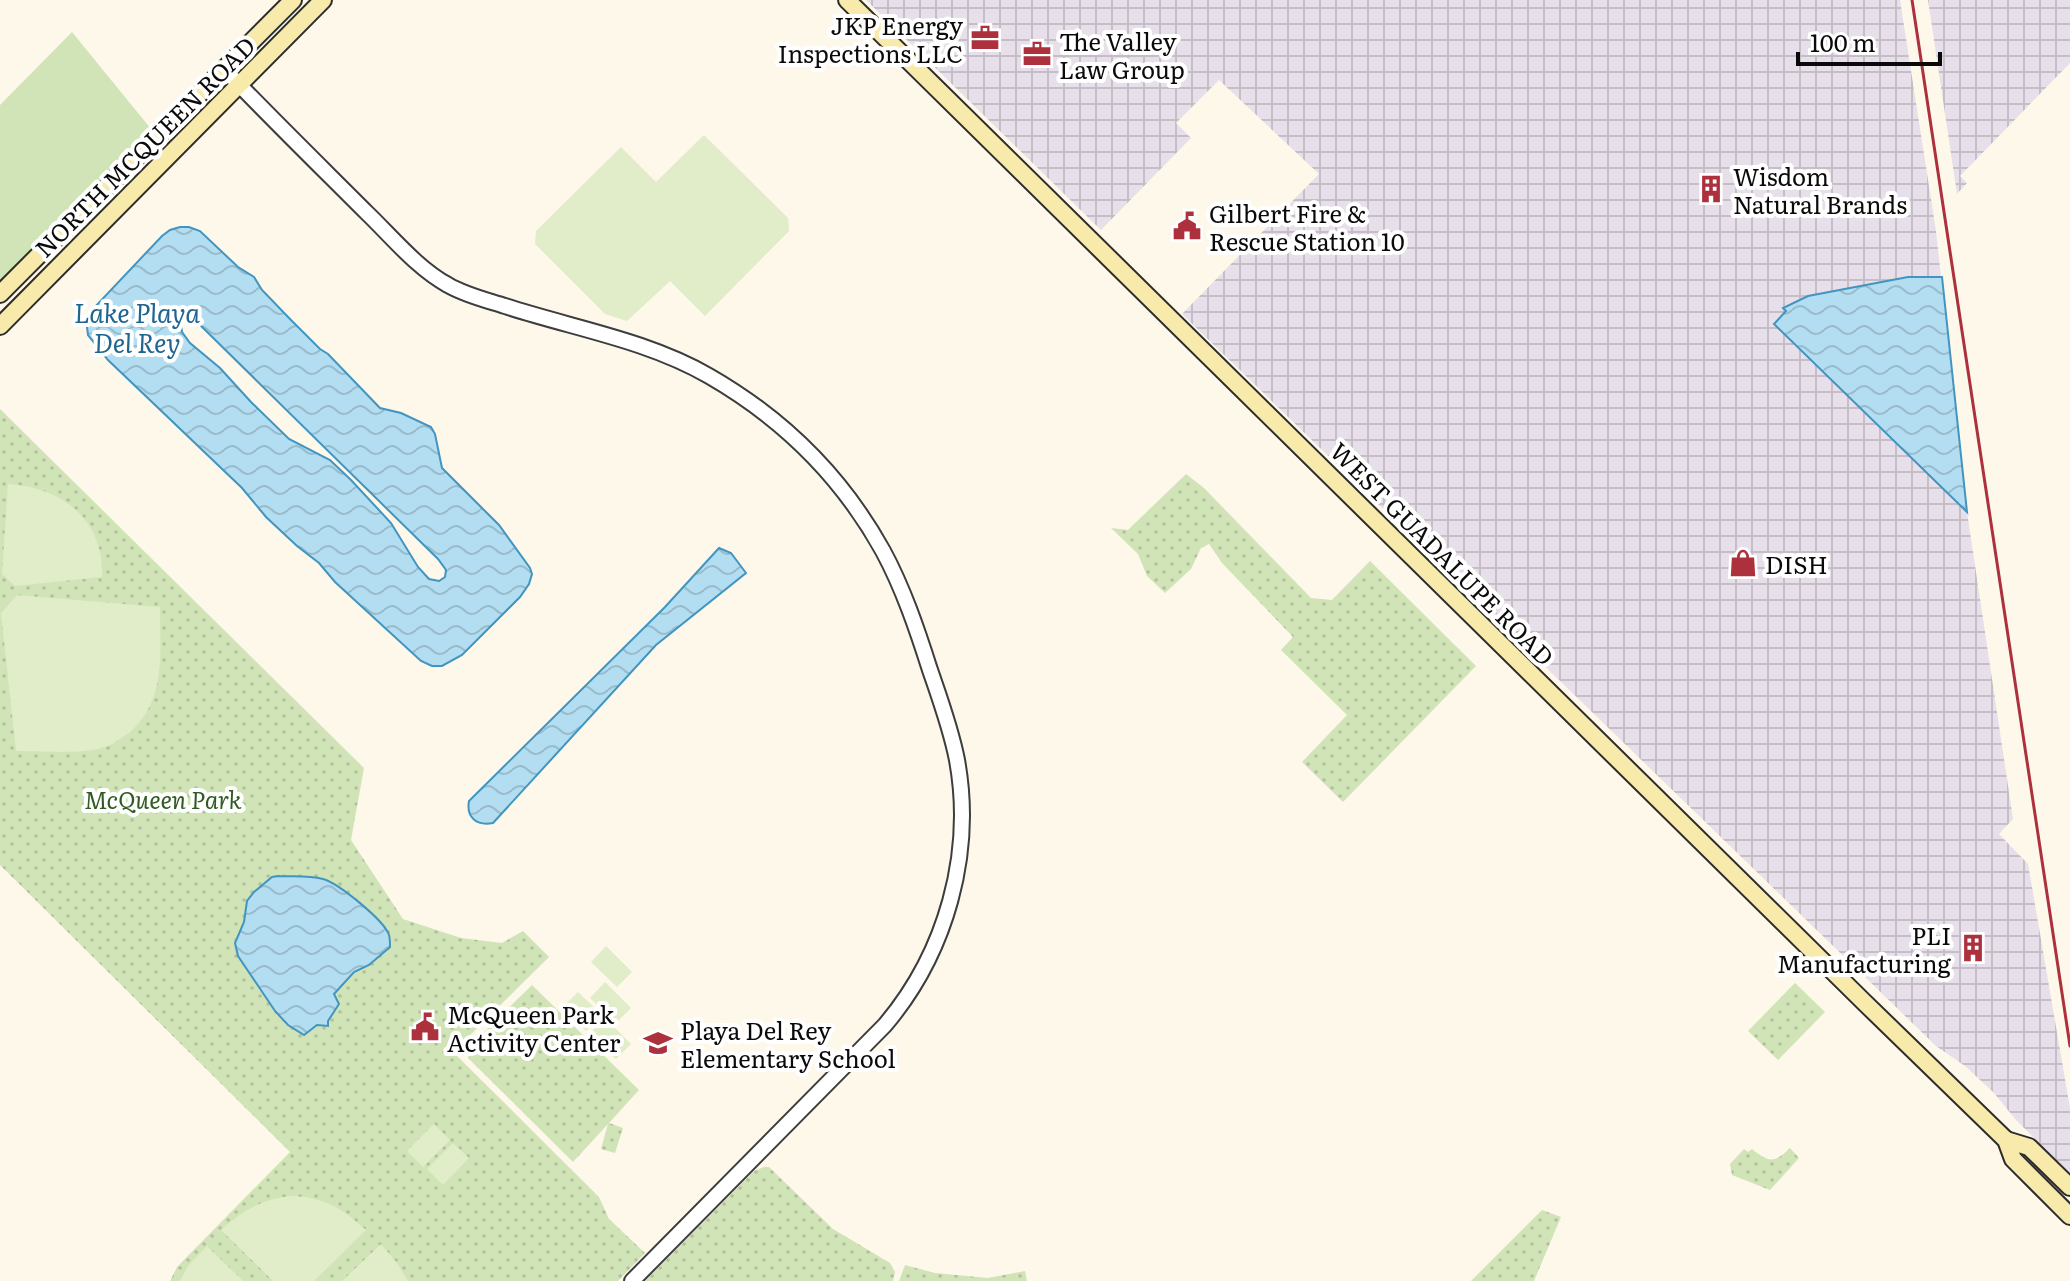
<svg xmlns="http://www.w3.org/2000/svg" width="2070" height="1281" font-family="Literata,serif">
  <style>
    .industrial { fill: url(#industrial-grid) }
    .grass { fill: #d1e4b7 }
    .park { fill: url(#park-dots) }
    .pitch { fill: #e1ecc8 }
    .water { fill: url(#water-waves); stroke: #4195c0; stroke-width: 2; fill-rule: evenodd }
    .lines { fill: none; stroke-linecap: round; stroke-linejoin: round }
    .tertiary-casing { stroke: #3d3d3d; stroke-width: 18 }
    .secondary-casing { stroke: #2c2c2c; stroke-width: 20 }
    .tertiary { stroke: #fff; stroke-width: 14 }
    .secondary { stroke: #f8eaaa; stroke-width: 16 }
    .rail { stroke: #ad303d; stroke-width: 3 }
    .labels { text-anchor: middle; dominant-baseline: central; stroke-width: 8; stroke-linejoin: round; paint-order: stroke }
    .poi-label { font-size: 24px; fill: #0a0a0a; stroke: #fff; text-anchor: start }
    .street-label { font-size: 24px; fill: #0a0a0a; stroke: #fff }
    .park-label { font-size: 24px; font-style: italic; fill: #315b22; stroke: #fff }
    .water-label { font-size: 26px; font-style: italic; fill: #206590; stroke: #fff }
  </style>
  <defs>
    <pattern id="industrial-grid" width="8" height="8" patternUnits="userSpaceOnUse" patternTransform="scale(2)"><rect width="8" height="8" fill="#e7dfe9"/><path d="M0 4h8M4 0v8" fill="none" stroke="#c5bec6"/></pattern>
    <pattern id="park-dots" width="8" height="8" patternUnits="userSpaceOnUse" patternTransform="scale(2)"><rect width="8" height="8" fill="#d1e4b7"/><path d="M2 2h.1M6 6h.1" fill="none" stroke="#b2c29c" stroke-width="1.8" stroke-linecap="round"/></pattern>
    <pattern id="water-waves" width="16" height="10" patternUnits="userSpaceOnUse" patternTransform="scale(2)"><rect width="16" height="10" fill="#b3ddf0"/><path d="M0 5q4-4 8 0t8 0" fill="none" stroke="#99bccc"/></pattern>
  </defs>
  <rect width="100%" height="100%" fill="#fdf8ea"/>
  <!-- industrial -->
  <g class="industrial">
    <polygon points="866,0 1900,0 1936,231 1967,512 2013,819 1999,834 2028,864 2070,1108 2070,1174 2016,1120 1994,1093 1965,1066 1936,1046 1182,314 1319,174 1219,80 1176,123 1191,138 1101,230"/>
    <polygon points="1928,0 2070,0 2070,63 1960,176 1967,183 1957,194"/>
  </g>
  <!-- grass -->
  <polygon class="grass" points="72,32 151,129 0,280 0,105"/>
  <!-- park -->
  <g class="park">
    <polygon points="0,409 364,768 351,840 403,919 461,938 502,943 523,931 549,957 453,1052 599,1197 609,1219 645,1253 618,1281 170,1281 177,1267 290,1152 0,865"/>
    <polygon points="1186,474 1204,488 1311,598 1332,600 1370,561 1476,666 1343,802 1302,762 1347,715 1281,650 1293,637 1222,563 1209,544 1201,548 1191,569 1165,593 1147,576 1138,554 1111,528 1128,530"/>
    <polygon points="1795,983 1825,1012 1778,1060 1748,1031"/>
    <polygon points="532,985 639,1090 609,1123 623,1128 615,1153 601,1149 608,1124 573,1162 468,1058 469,1047"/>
    <path d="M1790,1148L1799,1158L1770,1190L1732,1175L1730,1164L1744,1149L1748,1152L1752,1149C1769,1163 1775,1163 1790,1148Z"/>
    <polygon points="764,1167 769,1167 833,1229 890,1263 895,1272 893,1281 645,1281 754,1171"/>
    <polygon points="1542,1210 1561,1217 1534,1281 1471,1281"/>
    <polygon points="905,1265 935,1273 988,1278 1025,1271 1027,1281 899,1281"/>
  </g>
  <!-- pitch -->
  <g class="pitch">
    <polygon points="704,135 788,218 789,231 705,316 670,281 627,321 605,314 535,244 536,231 621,147 656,182"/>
    <path d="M8,484C62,487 104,519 102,577L15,586L2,574Z"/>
    <path d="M17,595L160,607C160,652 167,701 129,733C123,737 115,743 108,746C86,755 41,751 16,751L1,613Z"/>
    <polygon points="606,946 632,972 617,987 591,962"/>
    <polygon points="605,982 631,1008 616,1023 590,998"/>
    <polygon points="578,992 602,1015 586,1031 563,1007"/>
    <polygon points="605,1018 631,1044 616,1059 589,1034"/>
    <polygon points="434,1124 450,1140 423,1167 407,1151"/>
    <polygon points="453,1143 469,1158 443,1185 427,1169"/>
    <path d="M290,1196C325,1197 341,1208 366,1230L314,1281H273L221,1230C242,1211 262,1199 290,1196Z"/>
    <polygon points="381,1244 397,1263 408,1281 342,1281"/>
    <polygon points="207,1246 243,1281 180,1281 188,1266"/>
  </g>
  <!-- water -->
  <g class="water">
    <path d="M180,227H189L200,231L238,267L254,277L262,290L290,319L320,349L328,354L380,408L401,413L431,427L435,434L442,468L499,525L530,568L532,574L529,584L520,597L462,655L442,666H432L421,661L335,582L319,563L297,546L266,517L242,488L108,360L88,335L86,319L91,311L162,236L170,230ZM189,316L197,322L438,559L446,570L445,577L439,581L429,579L418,567L391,523L351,480L330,460L289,439L251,402L220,368L190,343L182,332L180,318Z"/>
    <polygon points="1908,277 1942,277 1967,512 1774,324 1786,311 1783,308 1808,296"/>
    <path d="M719,548L731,553L746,573L656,645L493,823C477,826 466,818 469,801L665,607Z"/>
    <path d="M278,876C293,877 308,875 323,879C338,883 384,920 389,935C390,938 390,944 390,947L369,965L354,972L334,994L339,1004L328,1021V1026L317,1025L304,1035L288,1025L275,1011L238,956L235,943L244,922L247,901L254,892L272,877Z"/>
  </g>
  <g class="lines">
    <defs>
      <path id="tertiary" d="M224,69C271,118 319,165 367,213C392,237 417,268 448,285C465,295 486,300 505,306C572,328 647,340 709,376C782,418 842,477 883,551C903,588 917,629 930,670C940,699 951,729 957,760C974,854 946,953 885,1025L632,1281"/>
      <g id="secondary">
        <polyline points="847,0 1865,1003 2006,1140 2013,1159 2070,1216"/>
        <polyline points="0,294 293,0"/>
        <polyline points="0,326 323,0"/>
        <polyline points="2006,1140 2029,1147 2070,1187"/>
      </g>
    </defs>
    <!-- tertiary casing -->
    <use href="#tertiary" class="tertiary-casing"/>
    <!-- secondary casing -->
    <use href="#secondary" class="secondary-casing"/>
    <!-- tertiary -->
    <use href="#tertiary" class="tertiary"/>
    <!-- secondary -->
    <use href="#secondary" class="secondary"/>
    <!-- rail -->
    <polyline class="rail" points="1912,0 2070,1046"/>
  </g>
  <!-- icons -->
  <defs>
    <symbol id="office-bare" viewBox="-9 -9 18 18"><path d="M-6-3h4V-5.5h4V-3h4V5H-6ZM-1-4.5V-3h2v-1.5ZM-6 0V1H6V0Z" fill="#ad303d" stroke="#fff" stroke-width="2.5" paint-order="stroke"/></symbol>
    <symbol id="building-bare" viewBox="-9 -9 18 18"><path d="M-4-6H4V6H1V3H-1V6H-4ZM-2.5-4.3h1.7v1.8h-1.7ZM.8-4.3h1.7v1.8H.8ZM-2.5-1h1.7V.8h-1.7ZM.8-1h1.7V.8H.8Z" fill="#ad303d" stroke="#fff" stroke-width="2.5" paint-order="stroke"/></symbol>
    <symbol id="civic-bare" viewBox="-9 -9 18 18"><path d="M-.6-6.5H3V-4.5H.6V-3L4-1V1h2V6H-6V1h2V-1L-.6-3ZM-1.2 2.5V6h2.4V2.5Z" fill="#ad303d" stroke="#fff" stroke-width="2.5" paint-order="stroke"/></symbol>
    <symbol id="shop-bare" viewBox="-9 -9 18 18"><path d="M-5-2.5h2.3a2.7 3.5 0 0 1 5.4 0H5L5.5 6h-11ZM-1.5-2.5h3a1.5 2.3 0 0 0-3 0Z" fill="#ad303d" stroke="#fff" stroke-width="2.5" paint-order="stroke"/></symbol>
    <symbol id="school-bare" viewBox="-9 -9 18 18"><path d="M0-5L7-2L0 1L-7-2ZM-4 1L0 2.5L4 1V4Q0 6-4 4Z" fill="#ad303d" stroke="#fff" stroke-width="2.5" paint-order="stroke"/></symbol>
  </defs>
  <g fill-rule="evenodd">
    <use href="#office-bare" x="965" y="18" width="40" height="40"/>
    <use href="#office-bare" x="1017" y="34" width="40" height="40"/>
    <use href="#building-bare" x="1691" y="169" width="40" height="40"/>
    <use href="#civic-bare" x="1167" y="206" width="40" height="40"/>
    <use href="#shop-bare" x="1723" y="543" width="40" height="40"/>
    <use href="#building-bare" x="1953" y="928" width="40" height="40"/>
    <use href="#civic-bare" x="405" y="1007" width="40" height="40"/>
    <use href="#school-bare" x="638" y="1023" width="40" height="40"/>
  </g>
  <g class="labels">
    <!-- poi labels -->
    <g class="poi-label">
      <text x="963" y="24" text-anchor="end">JKP Energy<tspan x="963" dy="28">Inspections LLC</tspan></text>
      <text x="1059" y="40">The Valley<tspan x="1059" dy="28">Law Group</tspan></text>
      <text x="1733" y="175">Wisdom<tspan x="1733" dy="28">Natural Brands</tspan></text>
      <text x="1209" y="212">Gilbert Fire &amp;<tspan x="1209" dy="28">Rescue Station 10</tspan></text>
      <text x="1765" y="563">DISH</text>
      <text x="1951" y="934" text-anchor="end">PLI<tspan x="1951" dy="28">Manufacturing</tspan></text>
      <text x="447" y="1013">McQueen Park<tspan x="447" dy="28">Activity Center</tspan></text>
      <text x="680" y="1029">Playa Del Rey<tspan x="680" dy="28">Elementary School</tspan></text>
    </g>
    <!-- street labels -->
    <g class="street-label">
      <text transform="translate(144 146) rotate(-45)">NORTH MCQUEEN ROAD</text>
      <text transform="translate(1443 553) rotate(45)">WEST GUADALUPE ROAD</text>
    </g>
    <!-- park labels -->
    <g class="park-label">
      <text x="163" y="798">McQueen Park</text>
    </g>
    <!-- water labels -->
    <g class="water-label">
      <text x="137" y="311">Lake Playa<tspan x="137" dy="30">Del Rey</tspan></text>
    </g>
  </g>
  <!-- scale -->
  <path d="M1798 52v12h142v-12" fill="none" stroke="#0a0a0a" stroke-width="4"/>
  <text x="1810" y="52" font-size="24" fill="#0a0a0a" stroke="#ffffff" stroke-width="6" paint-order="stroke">100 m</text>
</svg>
